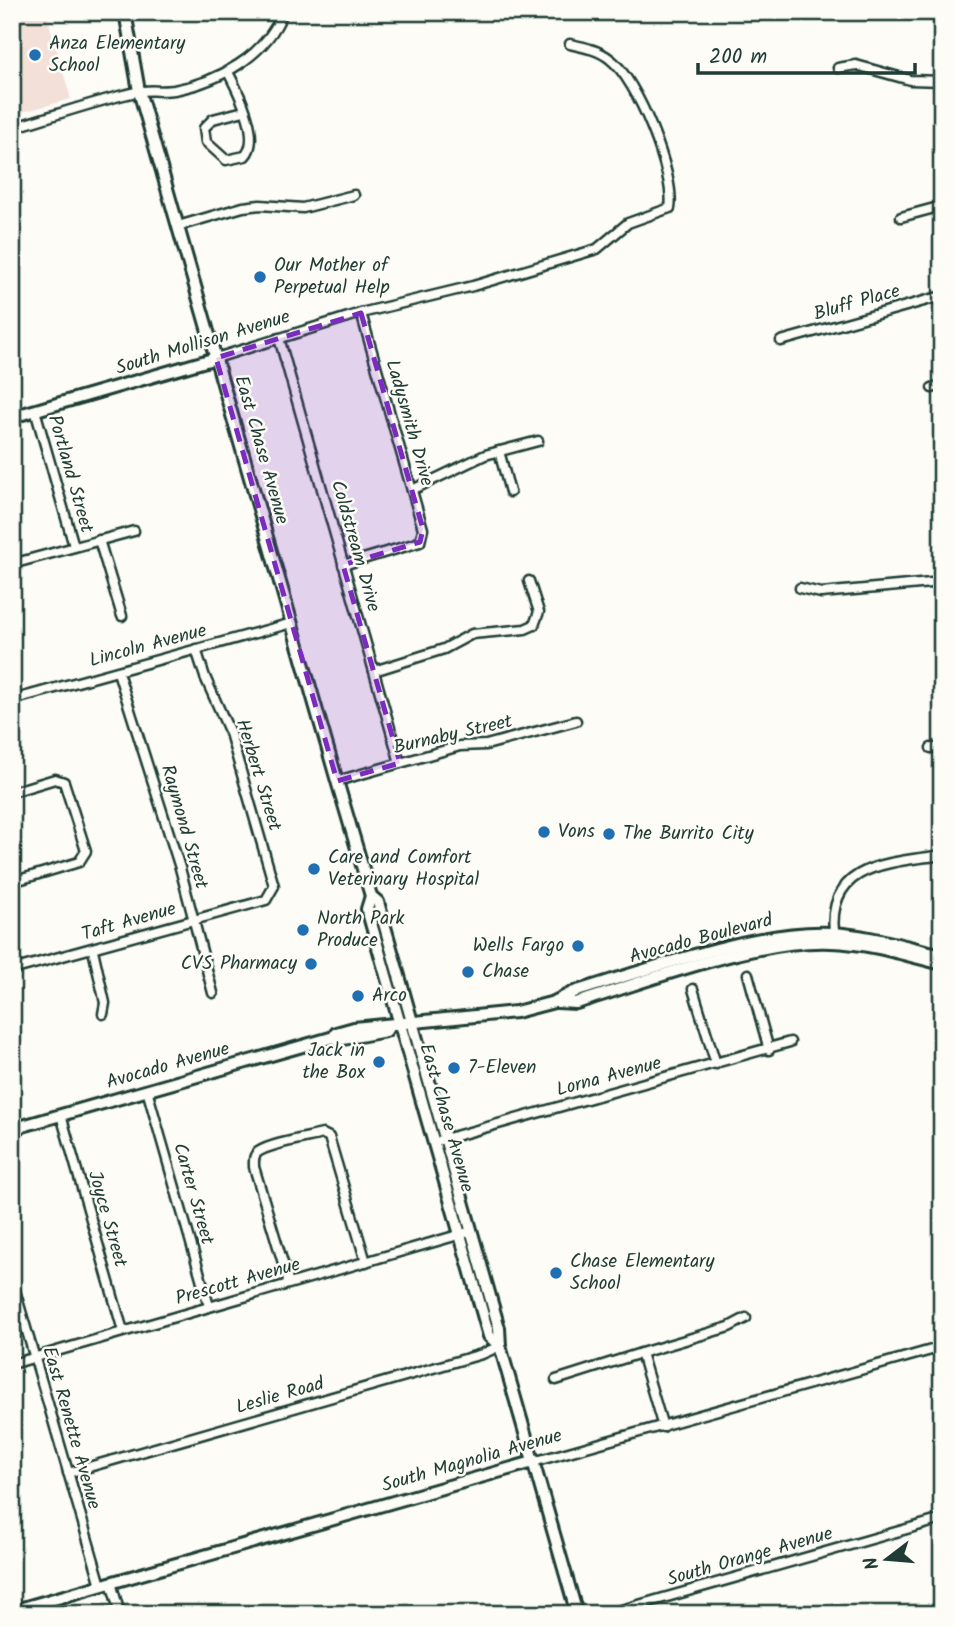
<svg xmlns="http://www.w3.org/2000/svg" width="954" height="1626" font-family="Kalam,sans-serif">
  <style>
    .built { fill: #f3e1d9 }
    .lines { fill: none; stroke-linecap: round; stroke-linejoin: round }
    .street-casing { stroke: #1f3d34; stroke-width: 13 }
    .secondary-casing { stroke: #1f3d34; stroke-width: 16 }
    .street { stroke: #fdfcf7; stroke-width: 8 }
    .secondary { stroke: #fdfcf7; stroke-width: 10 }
    .marked { fill: #7b2cbf; fill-opacity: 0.2; stroke: #7b2cbf; stroke-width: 5; stroke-dasharray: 14 9; stroke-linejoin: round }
    .poi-dot { fill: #1f6fb2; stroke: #fdfcf7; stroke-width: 2.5 }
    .labels { text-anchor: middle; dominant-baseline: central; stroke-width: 5; stroke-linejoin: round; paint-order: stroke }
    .poi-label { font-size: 19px; fill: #1f3d34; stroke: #fdfcf7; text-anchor: start }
    .street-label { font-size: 19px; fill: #1f3d34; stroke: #fdfcf7 }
  </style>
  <rect width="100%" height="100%" fill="#fdfcf7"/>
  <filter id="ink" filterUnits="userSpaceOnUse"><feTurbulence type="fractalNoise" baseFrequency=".0143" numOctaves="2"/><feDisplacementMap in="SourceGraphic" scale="14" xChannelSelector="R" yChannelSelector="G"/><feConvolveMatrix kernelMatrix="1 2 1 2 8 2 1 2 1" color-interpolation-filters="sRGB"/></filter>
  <g filter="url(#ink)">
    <!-- built -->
    <polygon class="built" points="12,12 46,12 71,99 12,115"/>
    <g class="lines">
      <defs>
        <g id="street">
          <polyline points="838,68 856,65 910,80 942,81"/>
          <path d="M228,72C238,91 262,138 245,156L226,160L206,142L204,128L213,119L244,111"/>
          <path d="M12,128C53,116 95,101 136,92C148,89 161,92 174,90C218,82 266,56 283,12"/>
          <polyline points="901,217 942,206"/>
          <polyline points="178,226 243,207 260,205 303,208 354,195"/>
          <polyline points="279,338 400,763"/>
          <polyline points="781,341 942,296"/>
          <path d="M216,358L361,313L473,286L597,249L628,223L670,208C676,176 637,79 610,59C599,50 584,47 570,44"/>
          <polyline points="932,388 942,385"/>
          <polyline points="35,410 74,546"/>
          <polyline points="499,451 510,492"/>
          <polyline points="412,490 485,455 538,441"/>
          <polyline points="99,540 122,616"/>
          <polyline points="12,564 134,531"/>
          <polyline points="343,565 420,542 423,529 361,313"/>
          <polyline points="800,588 821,593 942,582"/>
          <polyline points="374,671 444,649 472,634 525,629 534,625 539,612 529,581"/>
          <polyline points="118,672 180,868 213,993"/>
          <polyline points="12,700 292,623"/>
          <polyline points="931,748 942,748"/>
          <polyline points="337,781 460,746 486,745 576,721"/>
          <polyline points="12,792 55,779 64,782 86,851 79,862 12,882"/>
          <path d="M834,933C827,863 890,863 942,855"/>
          <polyline points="93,950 105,1003 103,1014"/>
          <polyline points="12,970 266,900 274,886 230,733 205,677 196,649"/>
          <polyline points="748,974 769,1050"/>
          <polyline points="693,989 716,1064"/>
          <polyline points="147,1090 209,1306"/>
          <polyline points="61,1115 123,1331"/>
          <polyline points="441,1140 790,1042"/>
          <polyline points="12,1280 101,1585"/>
          <path d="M289,1283L254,1167C254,1161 253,1156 258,1152C271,1143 307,1138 323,1134L329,1137L366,1262"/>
          <polyline points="641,1353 729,1327 746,1318"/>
          <polyline points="12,1364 472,1231"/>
          <polyline points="556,1380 641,1353 663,1427"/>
          <polyline points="533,1462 942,1347"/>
          <polyline points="68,1473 482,1354 500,1346"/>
          <polyline points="111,1582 120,1614"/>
          <polyline points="607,1614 942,1519"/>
        </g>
        <g id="secondary">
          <polyline points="125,12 139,91 337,781 371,896 378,902 499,1328 500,1346 577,1614"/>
          <polyline points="12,417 216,358"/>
          <polyline points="371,896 367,909 489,1336 500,1346"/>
          <path d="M557,1002L576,1003C651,980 755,939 831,942C869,943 906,955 942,964"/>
          <polyline points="334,1037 338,1040 386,1031 389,1026"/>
          <path d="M12,1129L334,1037L336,1033L354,1028L516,1012L554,1002L574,992C648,970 756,929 832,933C869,935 906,947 942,955"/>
          <polyline points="12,1611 533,1462"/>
        </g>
      </defs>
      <!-- street casing -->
      <use href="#street" class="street-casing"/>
      <!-- secondary casing -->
      <use href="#secondary" class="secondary-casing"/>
      <!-- street -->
      <use href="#street" class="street"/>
      <!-- secondary -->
      <use href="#secondary" class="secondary"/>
    </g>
  </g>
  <!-- marked area -->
  <path class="marked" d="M361,313L423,529L420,542L343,565L400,763L337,781L216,358Z"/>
  <!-- markers -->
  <g class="poi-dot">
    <circle cx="35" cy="55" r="7"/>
    <circle cx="260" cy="277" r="7"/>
    <circle cx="544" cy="832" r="7"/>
    <circle cx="609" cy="834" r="7"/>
    <circle cx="314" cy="869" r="7"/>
    <circle cx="303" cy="930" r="7"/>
    <circle cx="578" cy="946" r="7"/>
    <circle cx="311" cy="964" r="7"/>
    <circle cx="468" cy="972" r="7"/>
    <circle cx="358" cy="996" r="7"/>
    <circle cx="379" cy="1062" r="7"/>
    <circle cx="454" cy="1068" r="7"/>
    <circle cx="556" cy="1273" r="7"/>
  </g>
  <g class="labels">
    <!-- poi labels -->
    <g class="poi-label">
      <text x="49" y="44">Anza Elementary<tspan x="49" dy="22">School</tspan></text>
      <text x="274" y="266">Our Mother of<tspan x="274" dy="22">Perpetual Help</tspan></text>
      <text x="558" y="832">Vons</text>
      <text x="623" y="834">The Burrito City</text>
      <text x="328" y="858">Care and Comfort<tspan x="328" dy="22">Veterinary Hospital</tspan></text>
      <text x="317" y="919">North Park<tspan x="317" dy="22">Produce</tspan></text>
      <text x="564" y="946" text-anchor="end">Wells Fargo</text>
      <text x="297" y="964" text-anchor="end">CVS Pharmacy</text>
      <text x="482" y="972">Chase</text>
      <text x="372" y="996">Arco</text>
      <text x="365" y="1051" text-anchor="end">Jack in<tspan x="365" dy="22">the Box</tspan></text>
      <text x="468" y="1068">7-Eleven</text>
      <text x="570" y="1262">Chase Elementary<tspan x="570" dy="22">School</tspan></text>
    </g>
    <!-- street labels -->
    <g class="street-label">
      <text transform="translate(857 303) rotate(-16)">Bluff Place</text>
      <text transform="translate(203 343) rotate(-17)">South Mollison Avenue</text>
      <text transform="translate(409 423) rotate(74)">Ladysmith Drive</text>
      <text transform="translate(261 450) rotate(74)">East Chase Avenue</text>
      <text transform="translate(70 474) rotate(74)">Portland Street</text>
      <text transform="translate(355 546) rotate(74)">Coldstream Drive</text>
      <text transform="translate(148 646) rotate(-15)">Lincoln Avenue</text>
      <text transform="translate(453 735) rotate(-13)">Burnaby Street</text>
      <text transform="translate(258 775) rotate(73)">Herbert Street</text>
      <text transform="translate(184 827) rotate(74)">Raymond Street</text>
      <text transform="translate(129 922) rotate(-16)">Taft Avenue</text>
      <text transform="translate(701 939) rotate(-15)">Avocado Boulevard</text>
      <text transform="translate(168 1066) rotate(-16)">Avocado Avenue</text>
      <text transform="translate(609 1077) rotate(-15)">Lorna Avenue</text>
      <text transform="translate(446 1118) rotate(74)">East Chase Avenue</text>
      <text transform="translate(193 1194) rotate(74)">Carter Street</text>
      <text transform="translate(107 1219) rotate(74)">Joyce Street</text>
      <text transform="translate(238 1282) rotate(-16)">Prescott Avenue</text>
      <text transform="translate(280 1396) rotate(-16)">Leslie Road</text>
      <text transform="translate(71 1428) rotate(74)">East Renette Avenue</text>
      <text transform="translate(472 1461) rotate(-16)">South Magnolia Avenue</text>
      <text transform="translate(750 1557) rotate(-16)">South Orange Avenue</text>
    </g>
  </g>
  <!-- margin -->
  <rect width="954" height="1626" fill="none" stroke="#fdfcf7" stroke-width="42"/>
  <rect x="21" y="21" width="912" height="1584" fill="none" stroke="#1f3d34" stroke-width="2.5" filter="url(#ink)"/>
  <!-- north arrow -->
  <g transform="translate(887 1559) rotate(254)" stroke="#fdfcf7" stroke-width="5" paint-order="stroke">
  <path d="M0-5L12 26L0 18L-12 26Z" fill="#1f3d34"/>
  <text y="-10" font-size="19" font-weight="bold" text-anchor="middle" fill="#1f3d34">N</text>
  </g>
  <!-- scale -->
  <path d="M698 63v10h217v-10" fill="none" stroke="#1f3d34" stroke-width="3.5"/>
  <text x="709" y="63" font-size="21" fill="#1f3d34" stroke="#fdfcf7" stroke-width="5" paint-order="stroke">200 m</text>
</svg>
